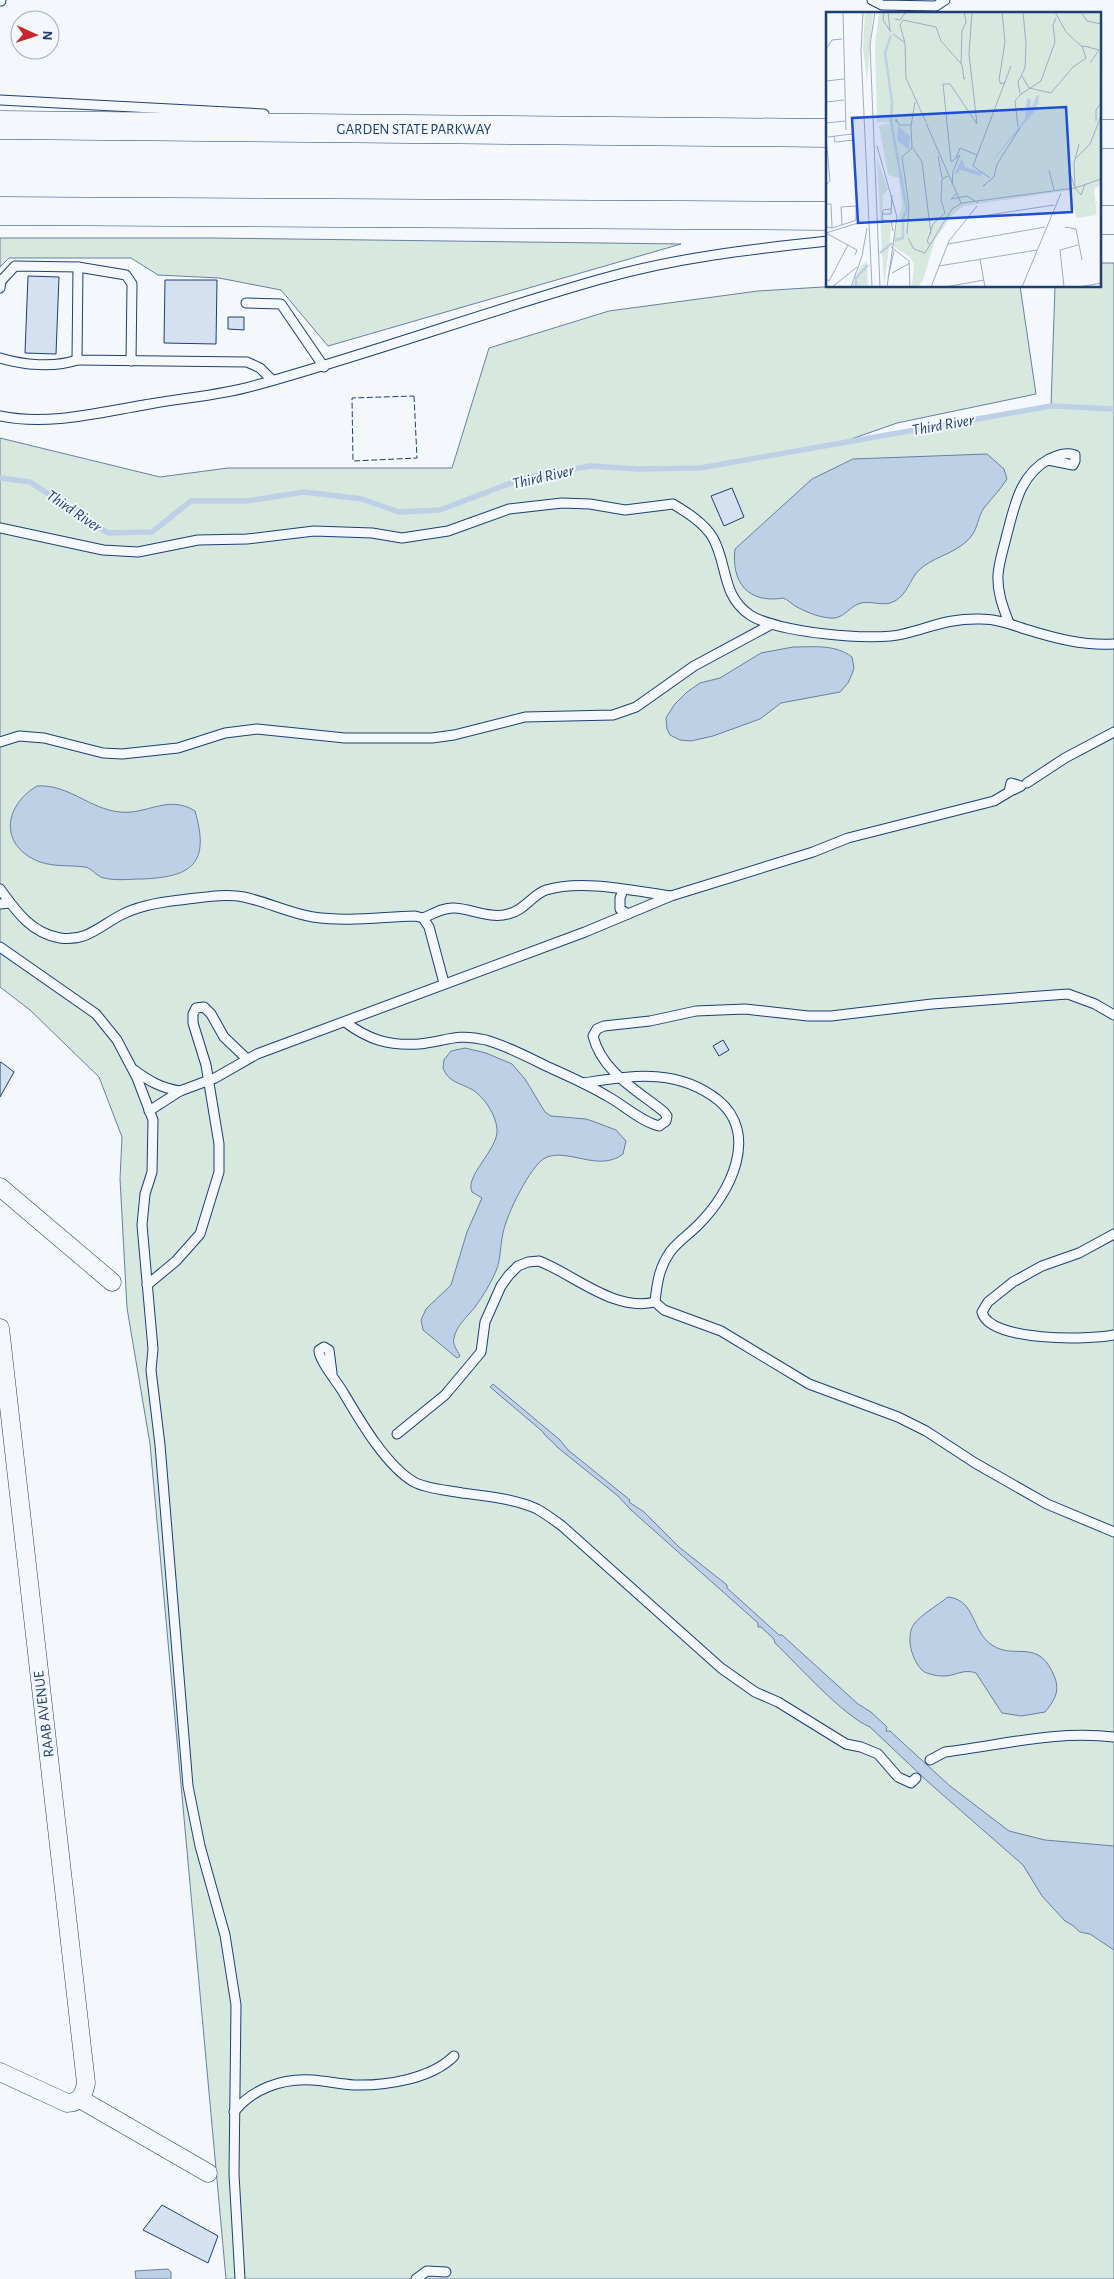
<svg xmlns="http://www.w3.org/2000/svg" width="1114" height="2279" font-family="'Alegreya Sans',sans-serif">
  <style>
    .green { fill: #d7e8df; stroke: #687fa3 }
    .water { fill: #bed0e5; stroke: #687fa3 }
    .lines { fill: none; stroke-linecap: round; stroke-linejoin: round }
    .stream { stroke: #bed0e5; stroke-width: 5.5 }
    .building { fill: #d5e0f0; stroke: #1d3f73 }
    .lane-casing { stroke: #1d3f73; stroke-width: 11 }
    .street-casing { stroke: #1d3f73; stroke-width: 19 }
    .highway-casing { stroke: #1d3f73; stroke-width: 29 }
    .lane { stroke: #f4f7fb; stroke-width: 9 }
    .street { stroke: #f4f7fb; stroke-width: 18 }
    .highway { stroke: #f4f7fb; stroke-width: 28 }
    .fence { stroke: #1d3f73; stroke-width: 1; stroke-dasharray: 6 2.5; stroke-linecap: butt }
    .labels { text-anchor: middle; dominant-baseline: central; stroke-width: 4; stroke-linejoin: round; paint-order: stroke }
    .street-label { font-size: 15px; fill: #1d3f73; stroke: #f4f7fb }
    .water-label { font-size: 16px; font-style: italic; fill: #1d3f73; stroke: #f4f7fb }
    .inset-river { fill: none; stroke: #bed0e5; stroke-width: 2.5 }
    .inset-road { fill: none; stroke: #9eadc5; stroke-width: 1 }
    .view { fill: #1d4ed8; fill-opacity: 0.15; stroke: #1d4ed8; stroke-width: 2.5 }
    .inset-edge { fill: none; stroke: #1d3f73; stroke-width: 2.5 }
  </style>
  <rect width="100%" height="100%" fill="#f4f7fb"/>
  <!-- green -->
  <g class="green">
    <polygon points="0,238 213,238 681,244 328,346 281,290 219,278 158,275 131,258 9,258 0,267"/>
    <polygon points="1100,263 1114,263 1114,2279 226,2279 150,1444 127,1308 120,1179 122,1137 99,1077 30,1010 0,987 0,438 160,477 228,468 452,468 489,348 609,311 758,291 839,286 1020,286 1036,394 897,423 840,443 1051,406 1055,286 1100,286"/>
  </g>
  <!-- water -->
  <g class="water">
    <path d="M987,454L1004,469L1007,479C1000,490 992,498 984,508C977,517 979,530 967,541C952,555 932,557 918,571C910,580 907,594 895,601C883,608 870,599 858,604C849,608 845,616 835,618C822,619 806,612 795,606C791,603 788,600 783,598C748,604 731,582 735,549L812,479L853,459Z"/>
    <path d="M793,647C814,647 835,644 852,657L854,668L852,674L848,683L840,692L781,703L760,719L713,736L691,741L680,740L670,735L667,729L666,718L674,705L687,692L700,683L720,678L761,653Z"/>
    <path d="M37,786C69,784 89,809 120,812C147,815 168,794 195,811C210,863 193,877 142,879C130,879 116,881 104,878C97,877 92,868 85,867C70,865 55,867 40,862C0,847 2,807 37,786Z"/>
    <path d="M465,1048L486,1053L512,1064L525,1079L545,1112L551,1116L586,1119L595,1122L616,1130L626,1141L623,1154C599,1173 567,1147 545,1158C530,1166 506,1216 503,1233C500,1246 501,1259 496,1271C491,1283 483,1296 475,1307C468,1316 456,1326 454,1338C452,1344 457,1350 460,1356L457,1358L423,1330L421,1320L426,1309L451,1285L467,1232L482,1198L472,1192C464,1176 499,1149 497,1129C496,1115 484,1097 473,1090C460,1083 448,1082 443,1068L444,1060L451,1051Z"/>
    <path d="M493,1384L560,1440L568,1450L630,1500L629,1502L644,1512L679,1547L727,1585V1588L779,1635H782L858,1704L871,1712L887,1727L886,1731H890L950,1786L1009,1831L1045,1840L1114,1846V1950L1090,1934L1080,1932L1072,1925L1065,1921L1042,1896L1023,1865L927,1781L870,1727C842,1715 799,1666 775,1643L774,1639L761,1627H758V1623L631,1510L618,1496L557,1447C552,1440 546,1438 542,1431L490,1387Z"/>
    <path d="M948,1597C976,1600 971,1631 992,1645C1015,1661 1039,1636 1055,1678C1060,1692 1054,1701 1045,1712L1021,1716L1002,1713L976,1673C963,1668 954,1677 942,1676C937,1676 927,1674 923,1671C912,1661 905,1637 914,1624C922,1614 938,1605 948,1597Z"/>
    <polygon points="168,2269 171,2272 171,2279 136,2279 135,2271"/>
  </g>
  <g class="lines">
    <!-- stream -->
    <polyline class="stream" points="0,478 30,482 108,533 152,532 191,501 247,501 304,492 362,499 399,512 440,510 524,478 590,466 638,469 700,468 1051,406 1114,409"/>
  </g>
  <!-- building -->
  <g class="building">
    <polygon points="28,276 59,277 56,354 25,353"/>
    <polygon points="165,280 217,280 216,344 164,343"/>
    <polygon points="228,317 244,317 244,330 228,329"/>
    <polygon points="732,488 744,517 724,526 711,496"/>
    <polygon points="723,1040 729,1050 719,1056 713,1046"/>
    <polygon points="1,1062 14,1072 0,1097 0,1063"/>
    <polygon points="162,2205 218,2236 208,2263 143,2230"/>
  </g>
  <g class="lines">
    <defs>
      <g id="lane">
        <polyline points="0,0 1,1"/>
        <polyline points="872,0 882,5 936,6 945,0"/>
        <polyline points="0,100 264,114"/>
        <polyline points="78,267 77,360 247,362 260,368 272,380"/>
        <polyline points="0,288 1,281 15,266 78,267 126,275 132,284 131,361"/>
        <polyline points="246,303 281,304 324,367"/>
        <path d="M0,358C23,365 54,368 77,360"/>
        <path d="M0,416C47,426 97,413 144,405C180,398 218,396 253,386C370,354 484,312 601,279C675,258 751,249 828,241"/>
        <path d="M0,528L103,550L138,552L198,540L247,539L314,531L372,533L402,538L448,531L509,509L562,503L590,504L625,510L673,504C688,513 704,523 713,538C728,565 721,595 750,615C776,632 873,642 903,634C932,627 949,618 981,619C997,619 1010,624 1025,629C1054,638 1083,646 1114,644"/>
        <path d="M1009,623C1003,607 997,592 998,575C999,561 1004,547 1007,534C1015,504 1020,475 1049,459C1058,455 1065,452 1075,455V461L1073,465L1048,460"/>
        <polyline points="0,742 19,736 44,738 103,753 122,754 178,748 225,733 257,729 345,738 432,738 454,735 525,717 613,715 636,707 694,666 772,624"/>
        <polyline points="1027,783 1065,758 1114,732"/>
        <path d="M0,889C16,911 31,933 60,938C86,942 100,926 121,915C138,906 161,902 180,900C200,898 224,893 244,897C267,902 289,913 313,917C347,922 380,917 415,916L423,918L429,927L444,983"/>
        <polyline points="623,890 620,898 620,909 628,914"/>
        <polyline points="0,904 10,903"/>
        <path d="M423,918C433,914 443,907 455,908C472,909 490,919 508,914C524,911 533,894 546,890C582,879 634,891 671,896"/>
        <polyline points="0,947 96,1014 117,1040 137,1078 153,1120 152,1172 145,1194 142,1225 153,1349 151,1370 160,1445 188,1786 200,1846 225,1935 236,2005 234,2174 240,2279"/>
        <path d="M345,1022C369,1040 389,1046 419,1044C447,1041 456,1033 486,1040C507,1046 526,1056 546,1066C566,1075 587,1084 607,1096C624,1105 640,1121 659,1126L666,1121L667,1116L664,1112C637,1090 602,1072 593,1036L597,1029L604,1026L650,1021L696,1011L745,1009L808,1016H831L932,1004L1068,994L1095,1004L1114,1015"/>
        <path d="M134,1070C149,1081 161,1088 180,1091"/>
        <path d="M583,1083C631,1076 676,1067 718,1100C760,1134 730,1193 700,1223C691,1233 678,1241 670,1252C659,1268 657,1283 655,1302"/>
        <polyline points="149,1111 180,1091 215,1078 257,1054 585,932 671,896 813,852 848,838 994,801 1009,792 1011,783 1021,786 1013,790"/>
        <path d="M1114,1234L1079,1253L1042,1266L1013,1282L988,1302L982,1312C989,1342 1089,1340 1114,1335"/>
        <polyline points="147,1285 176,1261 200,1234 219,1172 219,1144 206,1065 193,1023 193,1014 196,1008 204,1007 211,1014 224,1037 247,1059"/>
        <polyline points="655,1302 664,1310 721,1331 809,1384 898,1417 926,1431 975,1463 1047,1504 1114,1532"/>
        <path d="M332,1373L329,1350L324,1347L319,1350C318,1359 337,1382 343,1392C359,1419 386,1466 414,1482C427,1489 447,1490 462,1493C486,1496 515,1499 537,1509C546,1514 554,1520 562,1526L721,1668L755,1692L778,1702L846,1744L861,1747L878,1754L898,1777L911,1783L916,1778"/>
        <path d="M397,1434L445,1395L481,1352L485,1322L501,1286L509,1275L518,1266L528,1262L539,1261C575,1275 614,1312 655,1302"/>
        <path d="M930,1760L945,1752C1002,1745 1056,1730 1114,1737"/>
        <path d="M234,2112C252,2089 282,2078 312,2080C326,2081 340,2084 354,2085C386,2086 431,2079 454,2056"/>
        <polyline points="416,2279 427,2271 446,2272"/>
      </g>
      <g id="street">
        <polyline points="0,1187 112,1282"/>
        <path d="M0,1328L86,2083C84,2094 80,2103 67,2103L0,2072"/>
        <polyline points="80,2099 208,2173"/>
      </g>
      <g id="highway">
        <polyline points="0,125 828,133"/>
        <polyline points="1100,134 1114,134"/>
        <polyline points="0,211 828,216"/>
        <polyline points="1100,220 1114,220"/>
      </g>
    </defs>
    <!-- lane casing -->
    <use href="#lane" class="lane-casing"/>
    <!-- street casing -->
    <use href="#street" class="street-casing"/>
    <!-- highway casing -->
    <use href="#highway" class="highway-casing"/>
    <!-- lane -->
    <use href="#lane" class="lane"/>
    <!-- street -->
    <use href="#street" class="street"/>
    <!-- highway -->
    <use href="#highway" class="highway"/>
    <!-- fence -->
    <polygon class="fence" points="414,396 417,458 353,461 352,398"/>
  </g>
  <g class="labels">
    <!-- street labels -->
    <g class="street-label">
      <text x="414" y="129">GARDEN STATE PARKWAY</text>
      <text transform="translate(44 1714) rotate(-97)">RAAB AVENUE</text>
    </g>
    <!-- water labels -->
    <g class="water-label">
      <text transform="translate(943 425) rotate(-10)">Third River</text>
      <text transform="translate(543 477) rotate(-13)">Third River</text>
      <text transform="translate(74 511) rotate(34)">Third River</text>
    </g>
  </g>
  <!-- overview -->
  <g transform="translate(826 12)">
    <rect width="275" height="275" fill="#f4f7fb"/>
    <path d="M39,0H47L41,70L37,36ZM53,0H273L275,173L268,177L271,203L250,206L249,198L245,196L246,178L138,194L126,203L109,228L97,268L92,275H86L88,252L83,244L66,234L76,193L73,166L62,163L53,114L63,111L68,125L65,110H51L49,33ZM51,146L62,178L57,183L56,209L58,212L64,211L65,220L58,275ZM41,249L42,275L26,274L35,254Z" fill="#d7e8df"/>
    <path d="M211,83H213L212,92L207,101L159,158L199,107L201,86L205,87V96ZM72,114L84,124L83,138L71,128ZM136,146L139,155L157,161L154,164L135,158L128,163Z" fill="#bed0e5"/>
    <path class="inset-river" d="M65,23L59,41L66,90L65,110L81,198L77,206V226L69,228M54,241L66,231M30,275V266L42,253"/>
    <path class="inset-road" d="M17,0L20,118M37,0L35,39L46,275M49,0L44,33L54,275M58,0L57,8L65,20M62,0L64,19M176,0L179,30L173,68L175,72L180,70M229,0L240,20L255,34L263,35M255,0L261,9L275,12M69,7L74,8L80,0M67,22L79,31L80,66L100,110M79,31L74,13L77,8L110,15L115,29L136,53L138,67H139L137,65M262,35L273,38L264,51M0,37L6,28L16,27M135,52L136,19L140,10L138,0M196,64L203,76L225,81L247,55L260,46L256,34M0,69L18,67M194,81L192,70L199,56L200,32L197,0M0,90L18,88M270,109V98L275,91M70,110V107L73,113H85M0,111L19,109M100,111L135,191M192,115L189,89L195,82L215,69L229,30L227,13L230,6M0,125L4,169L0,173M2,125L26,122L28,128L9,130L8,124M51,134L71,205L61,275M87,136L96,150L105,222M112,144L116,166M130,146L134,136L151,143M250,146L264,132L275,104M223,158L228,178M243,158L249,176L248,151L253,132M164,166L147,154L185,54M126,173L127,159L134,143L125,150L117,72H124L151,112L143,42L146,0M159,173L157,174L168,165L171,152L194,116M249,176L255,183L259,172M130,182L125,187L141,184L152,191M0,192H5L6,216M65,197L57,198L56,208L65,209L67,219M56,202H65L66,183M143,206L228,193M0,215L6,216L25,210L30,208V194L15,195L16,213M239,215L250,217L256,248M0,221L31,238L29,243M0,221L32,211M81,222L83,195L76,145L86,136L85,114L89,90M82,226L88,237L99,241L126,197L136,191L249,176L275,167M104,232L101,230L107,212L119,201L115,188L116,167L122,164M122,232L219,215M65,235L83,249L84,275M154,247L159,275M113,254L211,238M66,261L84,251M62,266L68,239M0,267L3,269L22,233M6,275L31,255M25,275L36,244L41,216M105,275L123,229L151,194M119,275L158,268M196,275L235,181M238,275L234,238L252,233M253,275L275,271"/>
    <path class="view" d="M240,95L246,200L32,211L26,106Z"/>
    <rect width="275" height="275" class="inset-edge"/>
  </g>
  <!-- north arrow -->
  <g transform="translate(35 35) rotate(93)"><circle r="24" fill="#f4f7fb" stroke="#9eadc5"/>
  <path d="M0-4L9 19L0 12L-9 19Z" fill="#c62828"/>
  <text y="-8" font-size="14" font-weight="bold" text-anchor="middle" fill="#1d3f73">N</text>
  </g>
</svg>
